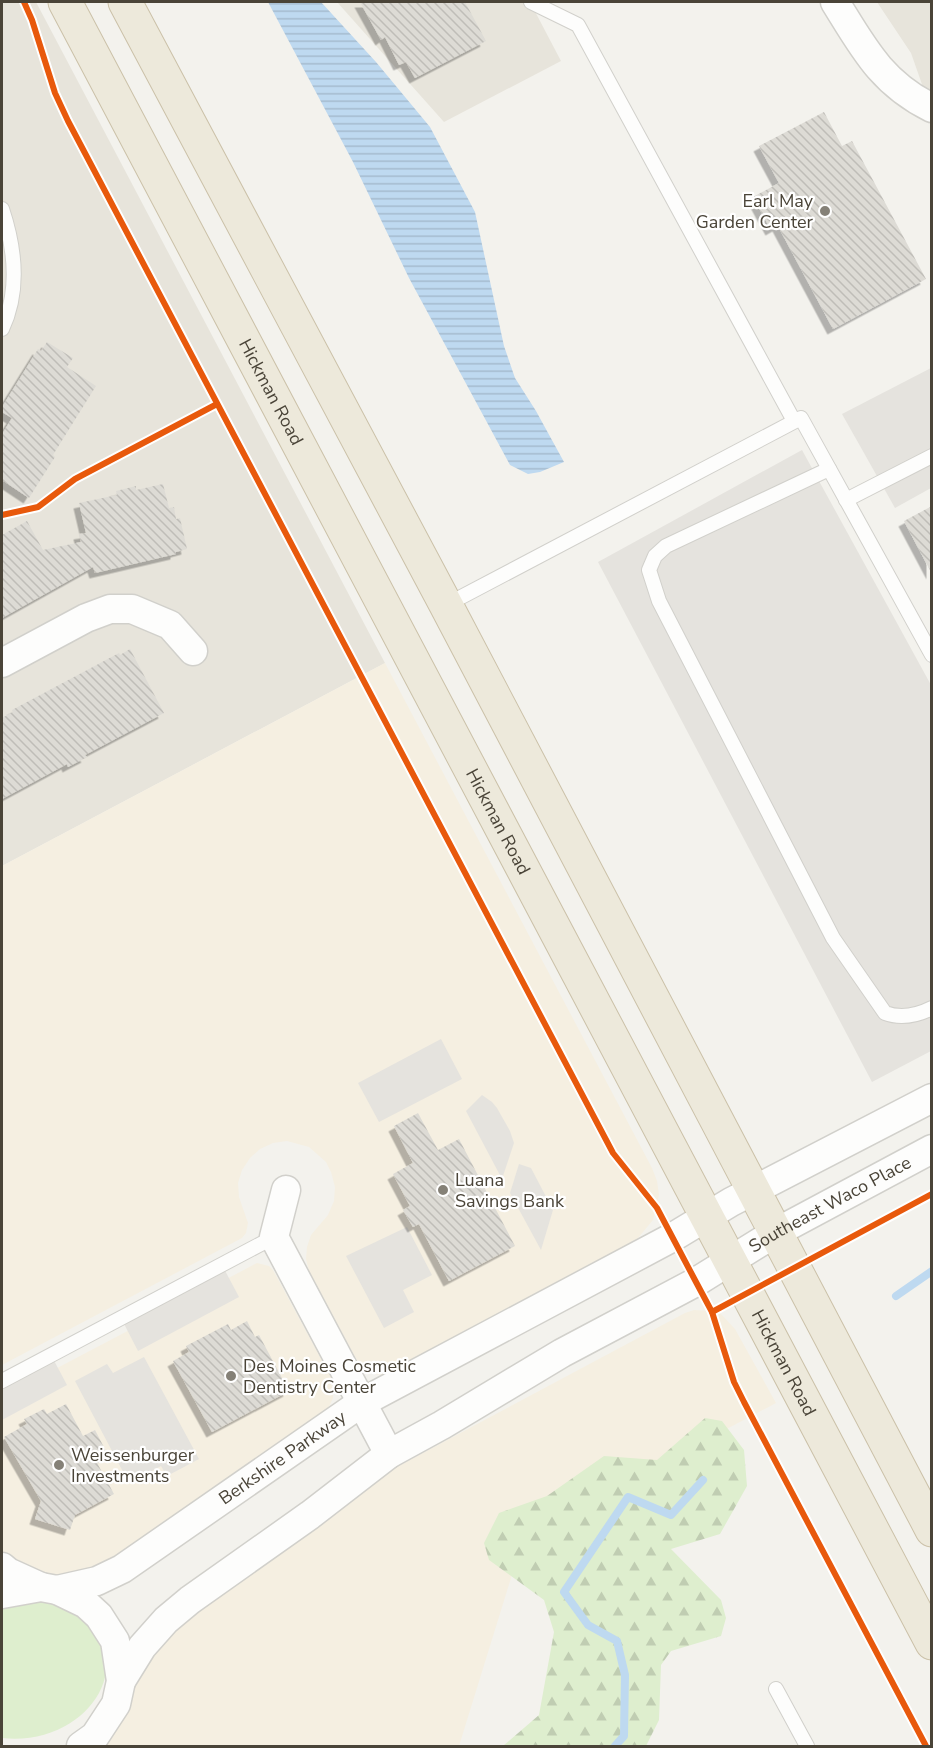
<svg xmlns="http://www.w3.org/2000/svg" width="933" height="1748" font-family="'Nunito Sans',sans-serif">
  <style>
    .residential { fill: #e7e4db }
    .commercial { fill: #f5efe1 }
    .green { fill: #deeece }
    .forest { fill: url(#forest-firs) }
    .parking { fill: #e5e3de }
    .water { fill: url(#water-rules) }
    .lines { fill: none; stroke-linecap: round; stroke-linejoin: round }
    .stream { stroke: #bed9f0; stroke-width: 8 }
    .building { fill: url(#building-back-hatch); filter: url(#shadow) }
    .lane-casing { stroke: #d1d0cb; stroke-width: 16 }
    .street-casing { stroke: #d1d0cb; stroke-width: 31 }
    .highway-casing { stroke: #cbc1a8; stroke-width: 35 }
    .lane { stroke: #fdfdfc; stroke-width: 14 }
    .street { stroke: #fdfdfc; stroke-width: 28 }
    .highway { stroke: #ede9db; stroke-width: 33 }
    .cycleway-casing { stroke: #fff; stroke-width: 10 }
    .cycleway { stroke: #e8590c; stroke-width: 6 }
    .poi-dot { fill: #858177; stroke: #fff; stroke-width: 2 }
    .labels { text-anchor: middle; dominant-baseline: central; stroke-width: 4.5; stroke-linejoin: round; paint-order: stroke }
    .poi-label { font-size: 18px; fill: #4a4438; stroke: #fff; text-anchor: start }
    .street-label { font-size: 18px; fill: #4a4438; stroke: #fff }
  </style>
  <defs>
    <pattern id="forest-firs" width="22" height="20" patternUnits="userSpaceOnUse" patternTransform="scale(1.5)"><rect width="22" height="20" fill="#deeece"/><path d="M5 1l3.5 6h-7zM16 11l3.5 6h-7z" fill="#c0cdb2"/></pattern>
    <pattern id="water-rules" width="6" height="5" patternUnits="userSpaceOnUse" patternTransform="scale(1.5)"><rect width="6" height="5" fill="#bed9f0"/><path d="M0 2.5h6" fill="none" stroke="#a5bbcf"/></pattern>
    <pattern id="building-back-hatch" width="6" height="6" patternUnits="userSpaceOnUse" patternTransform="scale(1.5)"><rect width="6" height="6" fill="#dddbd5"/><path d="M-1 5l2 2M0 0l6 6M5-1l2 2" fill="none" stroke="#bfbdb8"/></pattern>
    <filter id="shadow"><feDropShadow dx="-5.5" dy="5.5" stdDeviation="0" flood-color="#0004"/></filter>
  </defs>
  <rect width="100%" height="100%" fill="#f3f2ed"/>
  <!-- residential -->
  <g class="residential">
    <polygon points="2,2 36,2 385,663 2,866"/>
    <polygon points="337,2 530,2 561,61 444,122"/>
    <polygon points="877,2 931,2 931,110 911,53"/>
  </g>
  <!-- commercial -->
  <g class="commercial">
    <polygon points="385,663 652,1168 657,1181 659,1195 653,1220 638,1238 596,1267 383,1376 375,1374 360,1364 355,1357 309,1271 306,1259 307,1247 311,1235 328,1215 334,1201 335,1187 331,1172 326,1162 309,1147 287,1141 273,1143 260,1149 250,1158 242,1170 238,1183 239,1197 248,1223 246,1233 242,1238 2,1365 2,866"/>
    <polygon points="257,1263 269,1266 273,1270 332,1379 333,1398 326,1413 113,1563 60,1577 41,1574 2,1555 2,1397"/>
    <polygon points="694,1310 712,1311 721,1314 735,1329 776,1403 524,1536 459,1746 100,1746 159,1640 391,1470 685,1313"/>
  </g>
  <!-- green -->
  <path class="green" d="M32,1599C41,1601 54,1601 63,1606C151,1649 93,1748 2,1738V1607Z"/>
  <!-- forest -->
  <polygon class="forest" points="705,1418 722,1421 744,1450 747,1486 720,1534 671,1549 721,1600 726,1618 721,1636 671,1651 661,1665 659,1720 646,1746 503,1746 539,1715 554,1632 544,1600 489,1560 484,1543 499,1513 547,1496 604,1456 657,1460"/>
  <!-- parking -->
  <g class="parking">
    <polygon points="931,368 931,488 895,508 842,414"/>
    <polygon points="802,450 931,685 931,1051 872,1082 598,562"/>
    <polygon points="441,1039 462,1079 379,1122 358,1083"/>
    <polygon points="482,1095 492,1102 497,1108 510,1131 514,1143 502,1179 466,1111"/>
    <polygon points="519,1164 531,1168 553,1210 541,1250 510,1193"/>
    <polygon points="407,1227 432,1275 403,1290 414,1312 384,1328 346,1256"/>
    <polygon points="222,1265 239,1297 138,1351 121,1318"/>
    <polygon points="51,1355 67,1385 2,1420 2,1381"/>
    <polygon points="144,1357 199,1459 167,1476 161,1466 129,1483 75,1381 107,1364 113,1373"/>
  </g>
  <!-- water -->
  <polygon class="water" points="268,2 321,2 376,62 430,127 475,212 504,346 515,378 536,411 564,462 540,472 528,474 510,465 409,278 353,162"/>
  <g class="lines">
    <!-- stream -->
    <g class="stream">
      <polyline points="896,1296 932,1271"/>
      <polyline points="615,1746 624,1736 625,1675 617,1641 588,1625 564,1592 628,1497 671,1515 703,1480"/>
    </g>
  </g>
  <!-- building -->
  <g class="building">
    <polygon points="360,2 465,2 486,41 415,78 406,62 399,65 385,37 381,40"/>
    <polygon points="824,112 842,146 852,141 926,279 833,329 778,226 771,230 753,197 779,183 759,146"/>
    <polygon points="47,342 73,358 67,367 96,386 53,455 55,457 29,498 2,480 2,434 12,418 2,412 2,407 38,349 41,351"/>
    <polygon points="163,484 169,508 174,507 176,519 180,518 187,549 176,552 176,554 95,573 93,567 2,618 2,535 27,521 43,550 81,542 79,534 86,533 79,503 117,495 116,491 136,486 136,490"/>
    <polygon points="932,506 932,574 904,521"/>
    <polygon points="130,649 164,713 85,755 87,757 68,767 67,764 2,799 2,718 13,712 12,710 119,653 120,655"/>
    <polygon points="418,1113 438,1150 459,1139 515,1246 449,1281 419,1224 413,1227 403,1210 410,1206 393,1174 413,1163 394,1126"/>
    <polygon points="247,1321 255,1337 259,1335 289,1391 212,1432 173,1361 189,1352 186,1346 228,1324 231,1330"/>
    <polygon points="66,1404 83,1436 95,1430 108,1455 96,1461 114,1494 75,1515 70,1530 35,1519 41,1501 4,1437 27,1424 24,1419 44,1409 47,1414"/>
  </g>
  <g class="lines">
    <defs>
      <g id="lane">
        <polyline points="531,2 578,25 794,421"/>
        <path d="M2,209C15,248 20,291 2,329"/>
        <path d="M829,469L666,546L655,556L649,570L659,601L833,938L885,1013C901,1019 916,1016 932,1008"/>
        <polyline points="846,500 932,456"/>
        <polyline points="446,605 801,418 932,655"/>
        <polyline points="2,1381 274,1237"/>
        <polyline points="776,1689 807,1746"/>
      </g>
      <g id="street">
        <path d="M835,2C863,47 881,83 932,108"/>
        <polyline points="2,663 86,618 110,609 132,609 170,625 193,651"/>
        <polyline points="286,1190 274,1237 389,1454"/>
        <polyline points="2,1567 8,1572 41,1587"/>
        <path id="s1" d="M57,1590L97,1581L122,1569L361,1403L673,1237L731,1202L932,1098"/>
        <polyline points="2,1594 41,1587 57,1590 86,1604 99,1616 115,1641 121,1681 116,1704 95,1736 81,1746"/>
        <path id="s2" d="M121,1681L142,1647L166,1620L190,1600L310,1515L389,1454L442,1425L562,1353L696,1282L775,1233L932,1149"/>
      </g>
      <g id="highway">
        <path id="s3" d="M65,2L932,1643"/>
        <polyline points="125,2 446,605 932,1530"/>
      </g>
    </defs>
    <!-- lane casing -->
    <use href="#lane" class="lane-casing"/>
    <!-- street casing -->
    <use href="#street" class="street-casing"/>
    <!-- highway casing -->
    <use href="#highway" class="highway-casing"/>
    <!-- lane -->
    <use href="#lane" class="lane"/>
    <!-- street -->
    <use href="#street" class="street"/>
    <!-- highway -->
    <use href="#highway" class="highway"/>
    <defs>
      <g id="cycleway">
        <polyline points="24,2 32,20 55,93 68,121 613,1153 657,1208 696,1282 712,1312 734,1382 744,1402 926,1746"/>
        <polyline points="2,515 38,507 75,479 217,404"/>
        <polyline points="712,1312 932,1194"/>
      </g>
    </defs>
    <!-- cycleway casing -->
    <use href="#cycleway" class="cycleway-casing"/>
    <!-- cycleway -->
    <use href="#cycleway" class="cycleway"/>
  </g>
  <!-- markers -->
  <g class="poi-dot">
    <circle cx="825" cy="211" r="6"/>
    <circle cx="443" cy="1190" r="6"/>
    <circle cx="231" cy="1376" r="6"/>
    <circle cx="59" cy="1465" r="6"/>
  </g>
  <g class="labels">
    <!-- poi labels -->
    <g class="poi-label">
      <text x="813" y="201" text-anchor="end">Earl May<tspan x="813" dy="21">Garden Center</tspan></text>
      <text x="455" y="1180">Luana<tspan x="455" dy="21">Savings Bank</tspan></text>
      <text x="243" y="1366">Des Moines Cosmetic<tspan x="243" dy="21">Dentistry Center</tspan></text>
      <text x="71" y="1455">Weissenburger<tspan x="71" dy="21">Investments</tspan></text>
    </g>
    <!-- street labels -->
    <g class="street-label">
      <text stroke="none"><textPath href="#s3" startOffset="441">Hickman Road</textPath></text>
      <text stroke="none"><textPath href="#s3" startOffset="927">Hickman Road</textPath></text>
      <text stroke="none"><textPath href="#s2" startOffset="861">Southeast Waco Place</textPath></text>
      <text stroke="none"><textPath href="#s3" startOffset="1539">Hickman Road</textPath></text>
      <text stroke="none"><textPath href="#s1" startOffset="264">Berkshire Parkway</textPath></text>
    </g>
  </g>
  <!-- border -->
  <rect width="933" height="1748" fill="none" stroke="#4a4438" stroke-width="6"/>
</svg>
